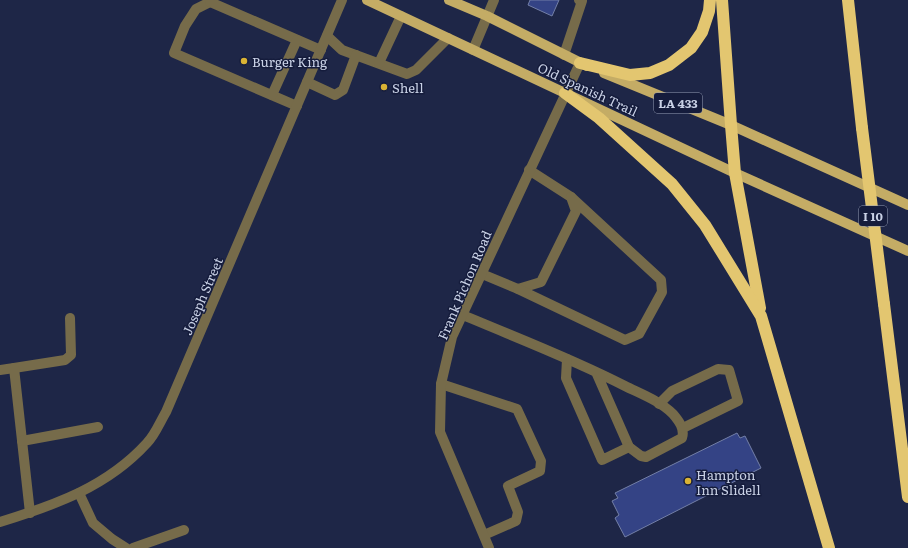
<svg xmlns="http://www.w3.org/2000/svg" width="908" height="548" font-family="Literata,serif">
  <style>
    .building { fill: #344385; stroke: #737fa7 }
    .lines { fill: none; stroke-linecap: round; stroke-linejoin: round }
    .minor { stroke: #766b4a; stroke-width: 10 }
    .major { stroke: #c4ac65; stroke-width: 10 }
    .highway { stroke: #e3c670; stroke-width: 12 }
    .highway-bridge { stroke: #e3c670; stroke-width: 12 }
    .poi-dot { fill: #dab334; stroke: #151c3c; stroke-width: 1.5 }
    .labels { text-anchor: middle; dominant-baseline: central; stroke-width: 3; stroke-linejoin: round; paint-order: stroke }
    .shield { fill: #151c3c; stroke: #939bb3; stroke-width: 1 }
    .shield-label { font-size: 12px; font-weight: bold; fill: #c9d1e6 }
    .poi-label { font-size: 13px; fill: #c9d1e6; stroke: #151c3c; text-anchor: start }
    .street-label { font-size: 13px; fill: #c9d1e6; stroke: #151c3c }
  </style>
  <rect width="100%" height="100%" fill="#1e2647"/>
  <!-- building -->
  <g class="building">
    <polygon points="530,0 559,0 552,16 528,5"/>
    <polygon points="737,433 740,438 745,436 761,468 625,537 615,518 619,515 612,501 618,498 615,493"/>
  </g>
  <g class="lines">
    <!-- minor -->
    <g class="minor">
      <polyline points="211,0 210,2 196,9 185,26 174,53 297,106"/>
      <polyline points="210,2 321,50"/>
      <polyline points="327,36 342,50 407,74 416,70 448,38"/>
      <polyline points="473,50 494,0"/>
      <polyline points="564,55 582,1 579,0"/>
      <polyline points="379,63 401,16"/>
      <polyline points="307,82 335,95 343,90 356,55"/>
      <polyline points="272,95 297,40"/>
      <polyline points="482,274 518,289 541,282 576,211 571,197 529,170"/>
      <polyline points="518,289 625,340 639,334 662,292 661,280 571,197"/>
      <path d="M463,315C517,338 573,359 625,386C641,394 660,401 673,414C679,421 685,429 682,438L646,457L641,456L629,447L596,372"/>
      <polyline points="567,359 566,378 602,460 629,447"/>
      <polyline points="14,368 65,360 71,355 70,318"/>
      <polyline points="0,370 14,368 30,513"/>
      <polyline points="441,384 517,409 541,461 540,471 508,486 518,512 516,521 484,535"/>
      <polyline points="659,404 672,391 718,369 729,370 738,401 683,428"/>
      <polyline points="22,441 98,427"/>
      <polyline points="79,493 93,523 112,539 126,548"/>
      <path d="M0,522C55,505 107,487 147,443C155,435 160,422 166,412L342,0"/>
      <polyline points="133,548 184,530"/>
      <polyline points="489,548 440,432 441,384 452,337 580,63"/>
    </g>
    <!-- major -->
    <g class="major">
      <polyline points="367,0 735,173 908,251"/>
      <polyline points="449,0 487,16 587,66"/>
      <polyline points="604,73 731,125 908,205"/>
    </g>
    <!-- highway -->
    <g class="highway">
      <polyline points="722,0 731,125 735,173 760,308"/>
      <polyline points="848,0 862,128"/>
      <polyline points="580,63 630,75 650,73 669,65 691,48 702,32 709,11 710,0"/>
      <polyline points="565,93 599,118 672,184 705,225 761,316 829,548"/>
      <polyline points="884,304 908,497"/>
    </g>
    <!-- highway-bridge -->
    <polyline class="highway-bridge" points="862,128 884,304"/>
  </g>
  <!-- markers -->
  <g class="poi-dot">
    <circle cx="244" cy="61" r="4"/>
    <circle cx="384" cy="87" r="4"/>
    <circle cx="688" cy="481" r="4"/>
  </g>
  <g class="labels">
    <!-- shield labels -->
    <g class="shield">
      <rect x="654" y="93" width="48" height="20" rx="3"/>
      <rect x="859" y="206" width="28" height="20" rx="3"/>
    </g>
    <g class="shield-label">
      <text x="678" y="103">LA 433</text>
      <text x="873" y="216">I 10</text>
    </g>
    <!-- poi labels -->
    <g class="poi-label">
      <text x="252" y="61">Burger King</text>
      <text x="392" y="87">Shell</text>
      <text x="696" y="474">Hampton<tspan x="696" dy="15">Inn Slidell</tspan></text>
    </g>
    <!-- street labels -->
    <g class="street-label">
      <text transform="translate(588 89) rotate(25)">Old Spanish Trail</text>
      <text transform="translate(464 285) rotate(-67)">Frank Pichon Road</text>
      <text transform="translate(202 296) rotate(-67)">Joseph Street</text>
    </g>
  </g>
</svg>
